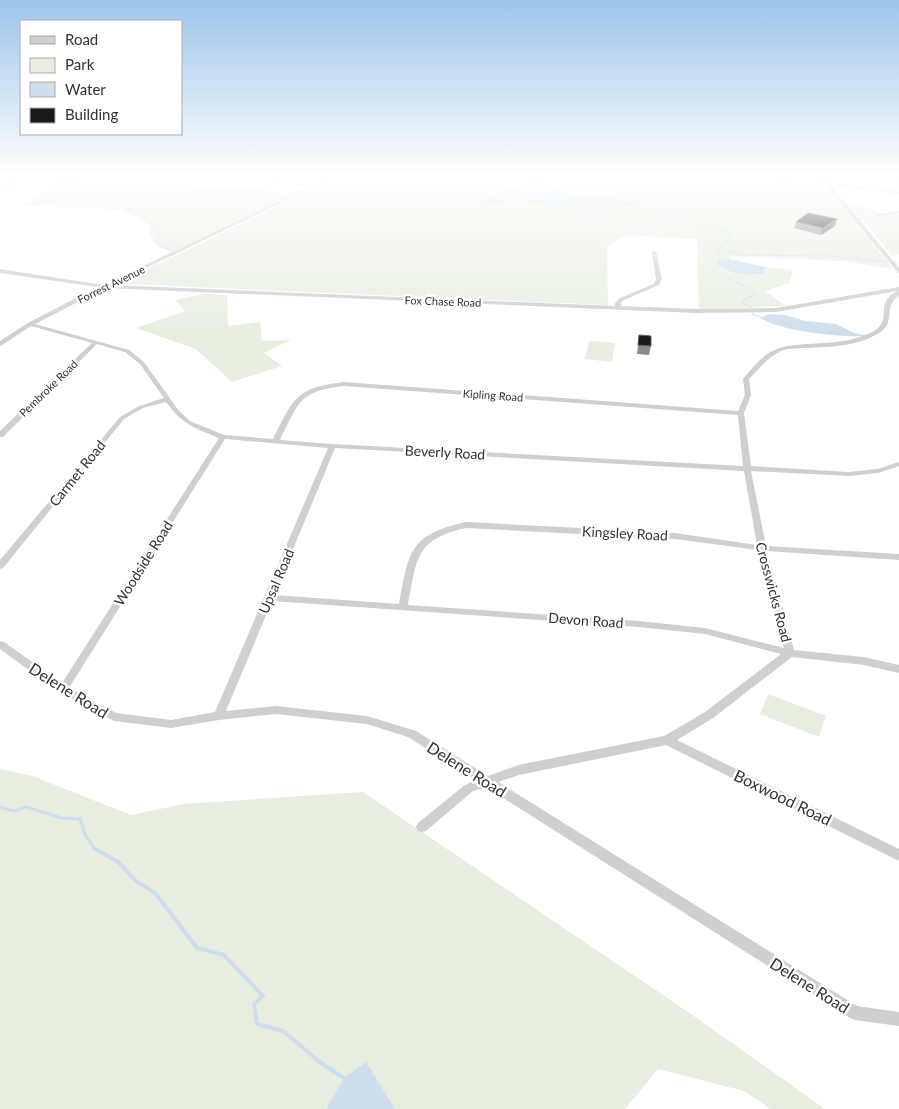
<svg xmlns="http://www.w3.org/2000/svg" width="899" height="1109" font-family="Lato,sans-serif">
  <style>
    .green { fill: #e7eee0 }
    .water { fill: #cddfed }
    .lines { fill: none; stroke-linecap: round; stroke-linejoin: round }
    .stream-far2 { stroke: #cddfed; stroke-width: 1 }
    .stream-far1 { stroke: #cddfed; stroke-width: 3 }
    .stream { stroke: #cddfed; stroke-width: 4 }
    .minor { fill: #cfcfcf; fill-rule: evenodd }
    .tertiary { fill: #cfcfcf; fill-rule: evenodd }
    .wall { fill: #8c8c8c }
    .shaded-wall { fill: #5e5e5e }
    .building { fill: #191919; stroke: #5e5e5e }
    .labels { text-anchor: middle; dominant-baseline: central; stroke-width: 5; stroke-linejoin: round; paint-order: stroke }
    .far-street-label { font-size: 11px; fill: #323232; stroke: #fff }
    .street-label { font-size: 14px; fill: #323232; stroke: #fff }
    .near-street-label { font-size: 16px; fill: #323232; stroke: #fff }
  </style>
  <rect width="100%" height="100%" fill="#fff"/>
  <!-- green -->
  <g class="green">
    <path d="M0,177H112L110,182L302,191L172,252C155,247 151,242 149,224L121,210L20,205L57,182H28L0,195Z"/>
    <polygon points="337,177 485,177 510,183 519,177 756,177 821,185 828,188 893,269 846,261 729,256 729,259 724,259 722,269 756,275 764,274 765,267 793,270 789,283 765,291 786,306 699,309 697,239 627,235 607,246 608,305 122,284 121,282"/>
    <polygon points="826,177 899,177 899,192 832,184"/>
    <polygon points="845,203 855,204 884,214 858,217"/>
    <polygon points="899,214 899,254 892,256 863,220"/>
    <polygon points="205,294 227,295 228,326 260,322 262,341 291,340 264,353 282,366 232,382 196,349 136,328 185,311 175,300"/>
    <polygon points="589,341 615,343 612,362 585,359"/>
    <polygon points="768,694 826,716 819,737 760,714"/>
    <polygon points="0,769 32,776 131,815 183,804 363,792 691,1014 825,1109 771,1109 744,1091 658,1069 625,1109 0,1109"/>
  </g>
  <!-- water -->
  <g class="water">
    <polygon points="526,180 544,182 547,185 576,194 612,198 643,205 597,209 570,208 514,201 495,204 480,204 497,191 532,183 513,181"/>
    <path d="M729,259L765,267L764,274C753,276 726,273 718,265L717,260Z"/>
    <path d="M769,314L785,315L805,321L836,324L854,333L868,336C845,338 779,331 761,318Z"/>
    <polygon points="366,1062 395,1109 326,1109 344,1078"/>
  </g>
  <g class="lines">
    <!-- stream-far2 -->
    <g class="stream-far2">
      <polyline points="490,177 516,181"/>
      <path d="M74,178L61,180H81L72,185L80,186L78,196L98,200L94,202C123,208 135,205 157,228L159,245L172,250"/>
      <polyline points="0,182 33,177"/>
      <path d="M647,206L661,212H682C693,231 714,224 731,233L727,243L719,248"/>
      <polyline points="719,248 744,255 828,256 899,263"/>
      <polyline points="719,248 716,250 724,259"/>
      <polyline points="725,270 722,273 727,278 754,291 755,295 745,299 743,303 754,309 752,314 764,318"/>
    </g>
    <!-- stream-far1 -->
    <polyline class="stream-far1" points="0,807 14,811 26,807 62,818 80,819 85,835 95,849"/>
    <!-- stream -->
    <polyline class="stream" points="94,848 118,862 136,881 155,893 197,948 224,955 263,996 254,1004 257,1024 283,1031 321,1063 344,1078"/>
    <!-- minor -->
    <g class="minor">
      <path d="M140,177L317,183L329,177H335L111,285L615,306V303L620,298L654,284L656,279L652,252L654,251L656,252L662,279L659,285L624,300L621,303V306L697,309L776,308L899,287V295C882,308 897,322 879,333C859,346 831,347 808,348C799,348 789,348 781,351C768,357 759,369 749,379L751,395L744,413L751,466L849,472L877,469L899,462V466L878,473L849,476L751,471L766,546L899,554V560L767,551L794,650L864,657L899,665V673L864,665L792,657L713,718L677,740L899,849V861L666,745L519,775L498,782L857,1006L899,1012V1026L855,1020L850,1018L486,787L473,791L426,831L422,832L418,831L416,827L418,823L465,785L476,780L408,737L367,724L276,714L219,720L171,728L114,721L59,692L0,649V641L4,642L62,683L219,438C193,427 183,425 166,402L143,408L124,419L3,568L0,569V560L120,417L139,406L164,398L140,364L125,352L97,344L3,437H0V431L92,343L31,326L2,345L0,346V341L28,323L97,287L0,273V269L103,285L313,185L142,179ZM105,288L697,313L776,312L897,291C894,293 890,295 888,298C879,309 890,322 874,331C854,342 830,343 807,344C797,345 786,345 777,349C763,354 752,368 743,379L745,395L738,411L344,382C295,388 294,398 273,439L224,435L190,421L179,411L144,362L129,350L35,324ZM344,386L738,415L743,466L332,444L280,440C299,402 299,391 344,386ZM225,439L328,448L215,712L171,720L116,713L69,688ZM335,448L744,471L757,545L675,533L466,522C409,535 409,551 399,604L274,595ZM466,528L675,539L758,550L784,648L705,628L639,621L408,605C417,559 415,539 466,528ZM272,601L639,627L705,634L781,654L705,712L664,736L518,765L488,776L416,731L367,716L276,706L226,711Z"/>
      <polygon points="762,177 777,177 899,192 899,194"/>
      <polygon points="899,211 899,213 856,220 854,219"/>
    </g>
    <!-- tertiary -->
    <polygon class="tertiary" points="824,177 899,268 899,274 819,177"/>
  </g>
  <!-- wall -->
  <g class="wall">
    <polygon points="796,222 835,226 821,235 794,228"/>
    <polygon points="639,335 651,346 649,355 637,354"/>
  </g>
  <!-- shaded-wall -->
  <polygon class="shaded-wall" points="837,219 835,226 821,235 823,228"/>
  <!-- building -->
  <g class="building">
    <polygon points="808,213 837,219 823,228 796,222"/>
    <polygon points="639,335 651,336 651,346 638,345"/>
  </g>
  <!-- sky -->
  <linearGradient id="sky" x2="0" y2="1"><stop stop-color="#9dc5ea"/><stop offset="0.53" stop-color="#fff"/><stop offset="1" stop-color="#fff" stop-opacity="0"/></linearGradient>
  <rect width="899" height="333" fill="url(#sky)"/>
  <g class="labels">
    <!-- far-street labels -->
    <g class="far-street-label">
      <text transform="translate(111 284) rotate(-26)">Forrest Avenue</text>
      <text transform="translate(443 301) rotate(2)">Fox Chase Road</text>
      <text transform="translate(48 388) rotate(-44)">Pembroke Road</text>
      <text transform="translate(493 395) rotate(4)">Kipling Road</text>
    </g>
    <!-- street labels -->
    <g class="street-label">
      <text transform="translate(445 452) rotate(3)">Beverly Road</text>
      <text transform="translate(77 473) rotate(-51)">Carmet Road</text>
      <text transform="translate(625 533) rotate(3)">Kingsley Road</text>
      <text transform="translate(143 563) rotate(-58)">Woodside Road</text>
      <text transform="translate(276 581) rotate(-67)">Upsal Road</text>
      <text transform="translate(774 592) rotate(75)">Crosswicks Road</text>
      <text transform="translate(586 620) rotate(4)">Devon Road</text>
    </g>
    <!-- near-street labels -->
    <g class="near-street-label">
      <text transform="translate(69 690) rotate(32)">Delene Road</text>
      <text transform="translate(467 769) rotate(32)">Delene Road</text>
      <text transform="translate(783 797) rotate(26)">Boxwood Road</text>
      <text transform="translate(810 985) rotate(32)">Delene Road</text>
    </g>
  </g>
  <!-- legend -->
  <rect x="20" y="20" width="162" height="115" fill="#ffffff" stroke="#adadad"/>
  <rect x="30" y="36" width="25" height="8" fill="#cfcfcf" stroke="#adadad"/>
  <text x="65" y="45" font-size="15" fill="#323232">Road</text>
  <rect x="30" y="58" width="25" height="15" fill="#e7eee0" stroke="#adadad"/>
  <text x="65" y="70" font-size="15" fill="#323232">Park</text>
  <rect x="30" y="82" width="25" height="15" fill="#cddfed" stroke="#adadad"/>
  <text x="65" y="95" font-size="15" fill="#323232">Water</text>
  <rect x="30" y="108" width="25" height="15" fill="#191919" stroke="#adadad"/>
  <text x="65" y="120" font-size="15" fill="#323232">Building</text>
</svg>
